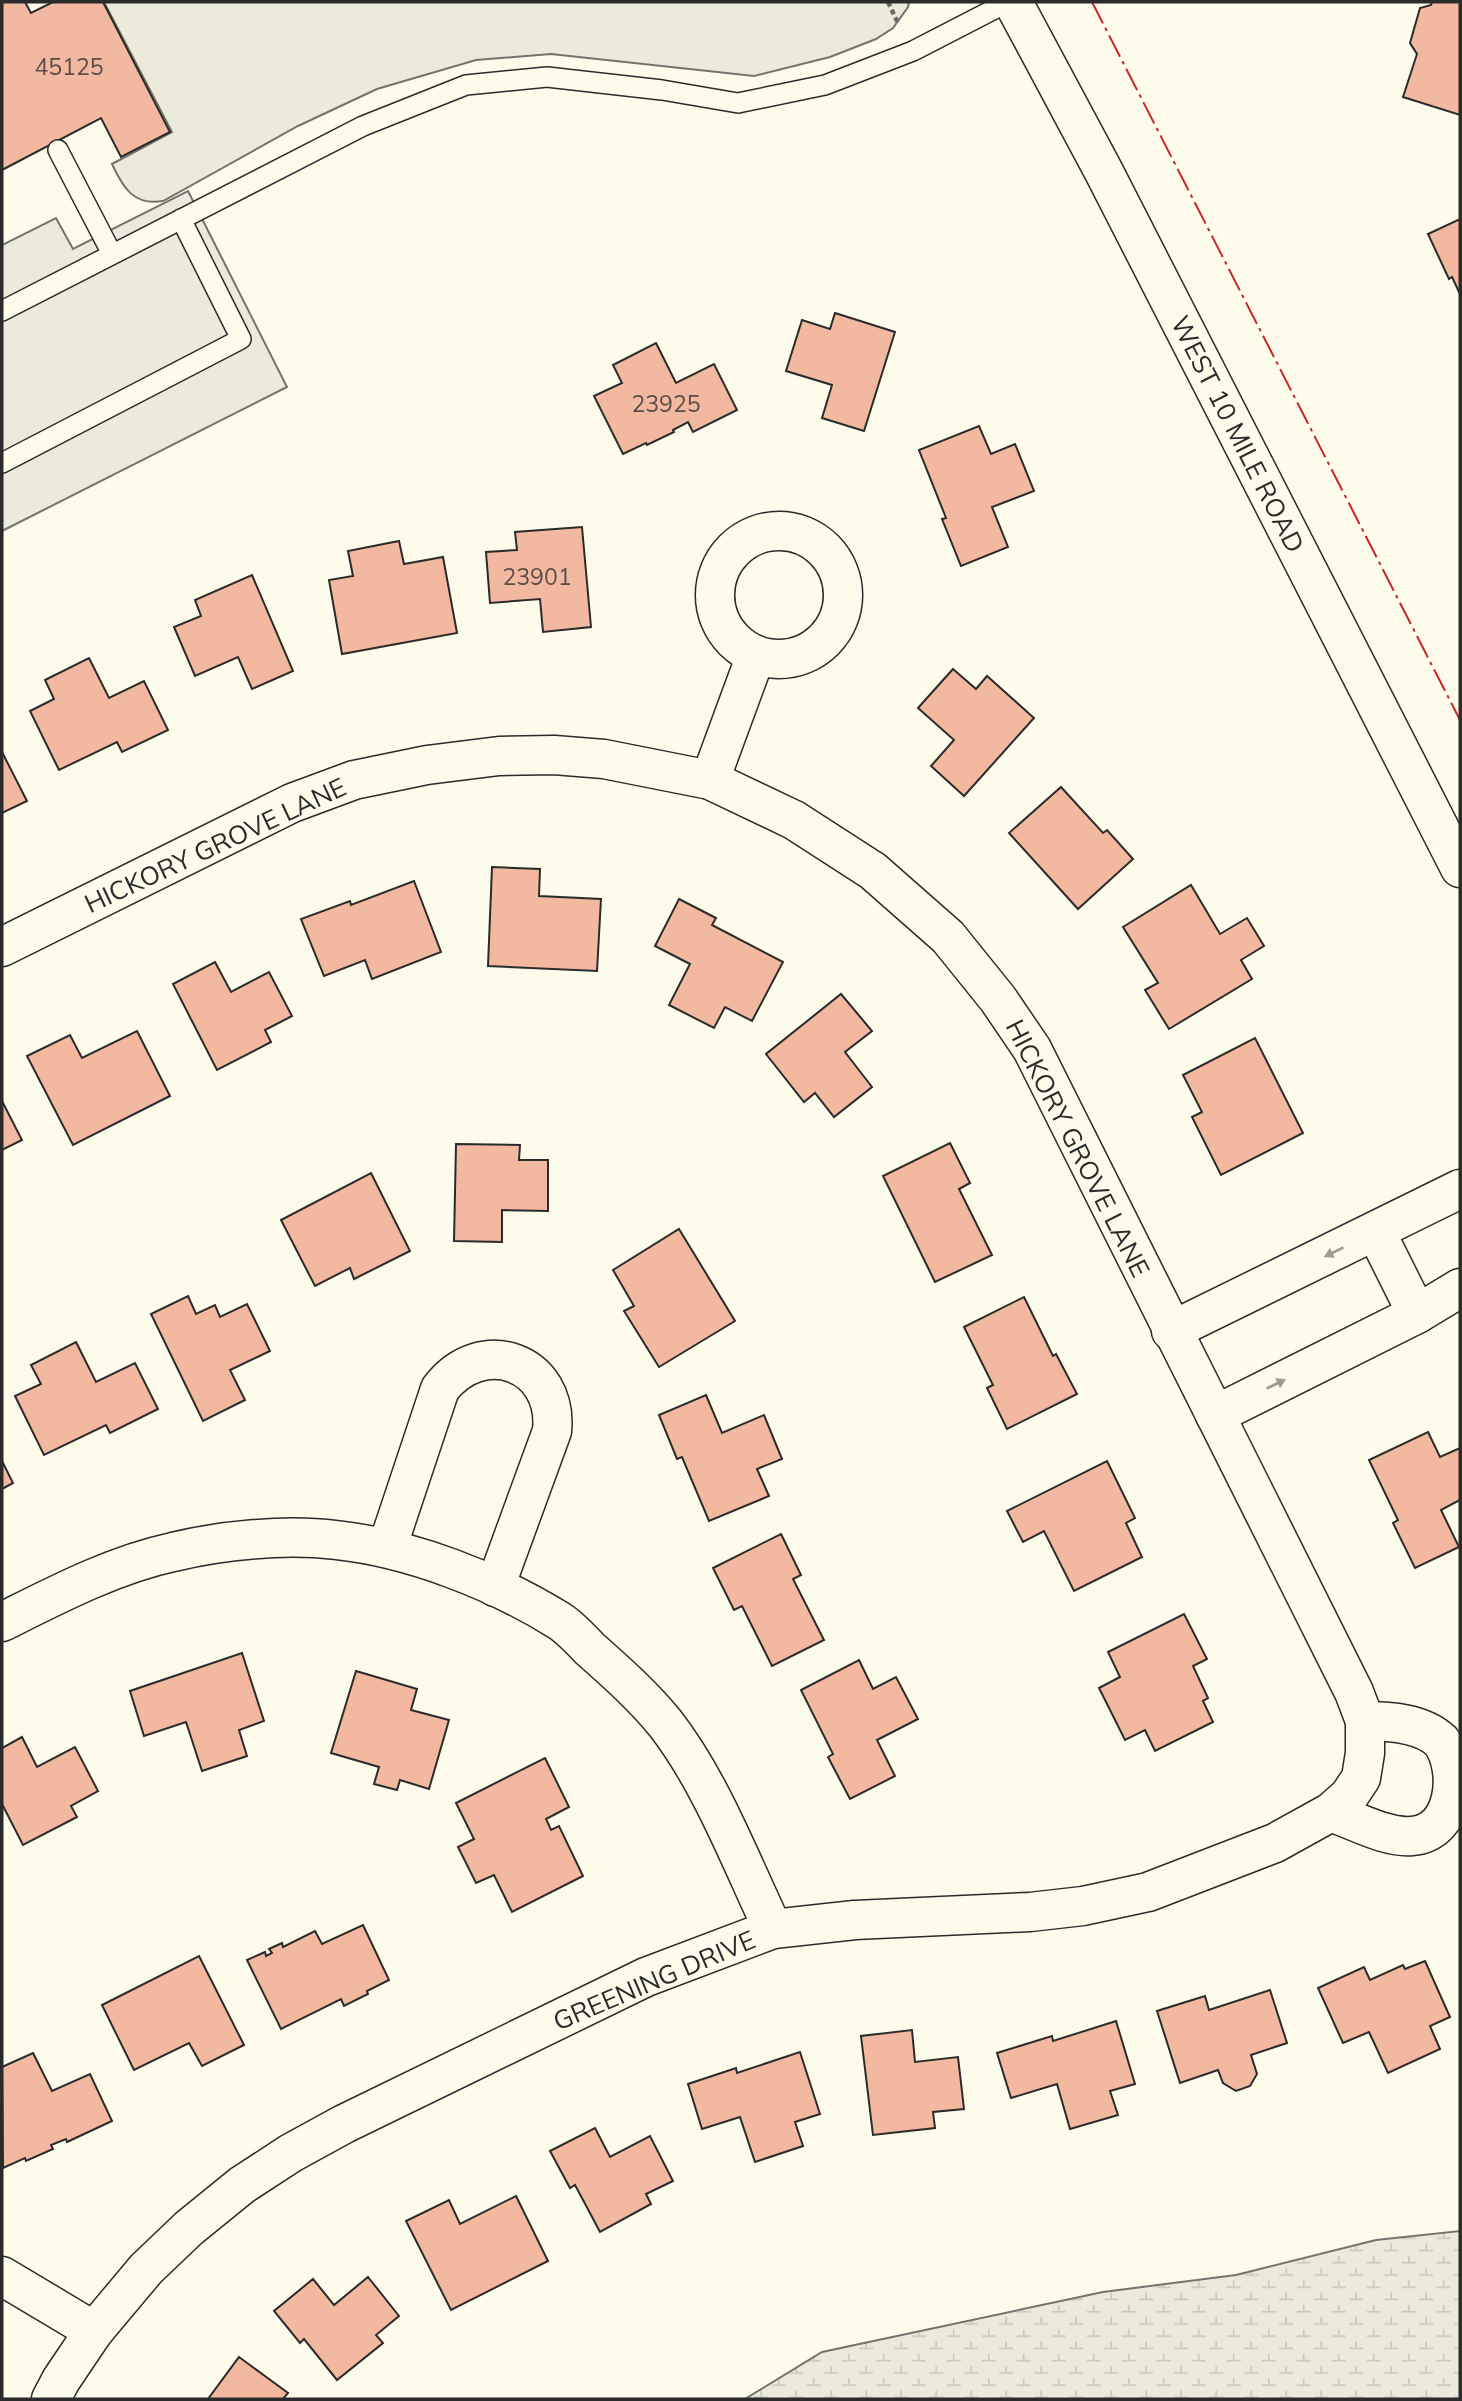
<svg xmlns="http://www.w3.org/2000/svg" width="1462" height="2401" font-family="Mulish,sans-serif">
  <style>
    .green { fill: #ecebdb; stroke: #74746e; stroke-width: 2 }
    .wetland { fill: url(#wetland-marsh); stroke: #74746e; stroke-width: 2 }
    .parking { fill: #eceadb; stroke: #74746e; stroke-width: 2 }
    .building { fill: #f2b8a0; stroke: #2b2b2b; stroke-width: 2 }
    .lines { fill: none; stroke-linecap: round; stroke-linejoin: round }
    .service-casing { stroke: #2b2b2b; stroke-width: 22 }
    .minor-casing { stroke: #2b2b2b; stroke-width: 41 }
    .secondary-casing { stroke: #2b2b2b; stroke-width: 41 }
    .path { stroke: #6a6964; stroke-width: 4.5; stroke-dasharray: 5 3.5; stroke-linecap: butt }
    .service { stroke: #fdfbea; stroke-width: 19 }
    .minor { stroke: #fdfbea; stroke-width: 38 }
    .secondary { stroke: #fdfbea; stroke-width: 38 }
    .power { stroke: #c62828; stroke-width: 2; stroke-dasharray: 24 5 3.5 5; stroke-linecap: butt }
    .oneway { fill: #9e9d94 }
    .labels { text-anchor: middle; dominant-baseline: central; stroke-width: 5; stroke-linejoin: round; paint-order: stroke }
    .number-label { font-size: 23px; fill: #5d4e48 }
    .street-label { font-size: 26px; fill: #2b2b2b; stroke: #fdfbea }
  </style>
  <defs>
    <pattern id="wetland-marsh" width="20" height="14" patternUnits="userSpaceOnUse" patternTransform="scale(1.75)"><rect width="20" height="14" fill="#ecebdb"/><path d="M1 5h8M5 5V1M11 12h8M15 12V8" fill="none" stroke="#cbcabc"/></pattern>
  </defs>
  <rect width="100%" height="100%" fill="#fdfbea"/>
  <!-- green -->
  <path class="green" d="M104,2H909L908,7L893,28L876,39L830,57L754,76L551,54L476,60L377,89L298,126L163,201C134,206 123,188 112,164L172,132Z"/>
  <!-- wetland -->
  <polygon class="wetland" points="1460,2231 1460,2399 745,2399 822,2352 1103,2292 1236,2275 1376,2240"/>
  <!-- parking -->
  <polygon class="parking" points="188,191 287,387 2,531 2,245 56,218 73,249"/>
  <!-- building -->
  <g class="building">
    <polygon points="2,2 25,2 31,13 53,2 103,2 170,132 121,157 101,118 2,170"/>
    <polygon points="1432,2 1460,2 1460,115 1403,97 1417,54 1410,43 1420,8 1431,5"/>
    <polygon points="1460,219 1460,294 1452,277 1449,279 1428,234"/>
    <polygon points="835,313 895,332 864,431 822,418 832,385 786,371 802,320 830,329"/>
    <polygon points="656,343 676,383 714,364 737,410 693,432 688,422 673,430 674,432 647,445 646,443 623,454 594,396 622,383 613,365"/>
    <polygon points="979,426 991,454 1015,444 1034,491 992,507 1008,547 961,566 942,519 946,518 919,450"/>
    <polygon points="582,527 591,627 543,632 540,599 490,603 486,552 517,550 515,532"/>
    <polygon points="399,541 404,564 443,557 457,633 342,654 329,580 353,576 348,551"/>
    <polygon points="252,575 293,671 252,689 238,657 195,676 174,627 201,616 195,600"/>
    <polygon points="89,658 109,698 144,681 168,730 122,752 117,742 59,770 30,711 54,699 45,680"/>
    <polygon points="953,669 976,689 987,676 1034,718 964,796 931,766 954,740 918,708"/>
    <polygon points="2,752 27,801 2,813"/>
    <polygon points="1061,787 1103,833 1107,830 1133,859 1078,909 1009,833"/>
    <polygon points="492,867 540,869 539,896 601,899 597,971 488,966"/>
    <polygon points="414,881 441,952 372,979 365,960 324,976 301,919 350,901 351,905"/>
    <polygon points="1191,885 1220,934 1247,918 1264,946 1241,960 1252,979 1169,1029 1145,990 1158,983 1123,927"/>
    <polygon points="679,899 716,918 712,925 783,962 752,1021 725,1007 714,1028 669,1005 690,964 655,946"/>
    <polygon points="215,962 231,992 269,972 292,1016 265,1030 271,1042 217,1070 173,984"/>
    <polygon points="841,994 872,1031 845,1052 872,1087 834,1117 815,1093 804,1102 766,1054"/>
    <polygon points="137,1031 170,1096 73,1145 27,1056 70,1035 82,1058"/>
    <polygon points="1255,1038 1303,1133 1221,1175 1192,1117 1202,1112 1183,1075"/>
    <polygon points="2,1101 22,1140 2,1150"/>
    <polygon points="950,1143 970,1183 959,1189 992,1255 935,1282 883,1176"/>
    <polygon points="456,1144 520,1145 519,1160 548,1160 548,1211 502,1210 502,1242 454,1241"/>
    <polygon points="371,1173 410,1251 354,1279 350,1268 315,1286 281,1220"/>
    <polygon points="679,1229 735,1321 659,1367 624,1311 634,1306 613,1270"/>
    <polygon points="188,1296 196,1314 215,1305 220,1317 247,1304 270,1351 230,1370 245,1400 203,1421 151,1314"/>
    <polygon points="1024,1297 1053,1356 1056,1354 1077,1394 1007,1429 987,1388 993,1385 964,1327"/>
    <polygon points="76,1342 96,1382 135,1363 158,1409 110,1433 106,1425 44,1455 15,1396 41,1384 31,1365"/>
    <polygon points="706,1395 722,1433 764,1415 782,1459 757,1469 769,1496 709,1521 682,1457 677,1459 659,1415"/>
    <polygon points="1428,1432 1440,1457 1460,1448 1460,1500 1441,1510 1459,1547 1415,1568 1393,1523 1398,1520 1369,1460"/>
    <polygon points="2,1461 13,1483 2,1489"/>
    <polygon points="1107,1461 1135,1518 1126,1523 1142,1557 1074,1591 1044,1531 1023,1542 1007,1511"/>
    <polygon points="781,1534 801,1575 793,1579 824,1640 772,1666 742,1606 734,1610 713,1568"/>
    <polygon points="1184,1614 1207,1659 1193,1666 1208,1698 1203,1701 1213,1722 1155,1751 1145,1730 1125,1740 1099,1688 1120,1677 1108,1652"/>
    <polygon points="242,1653 264,1721 239,1730 247,1756 202,1771 186,1722 144,1736 130,1691"/>
    <polygon points="859,1660 873,1689 896,1677 918,1719 877,1740 895,1776 850,1799 828,1757 833,1754 801,1690"/>
    <polygon points="356,1671 417,1689 411,1710 449,1720 429,1789 400,1780 397,1790 374,1784 379,1767 331,1753"/>
    <polygon points="22,1737 37,1767 75,1747 98,1791 71,1806 77,1817 23,1845 2,1804 2,1748"/>
    <polygon points="545,1758 569,1807 546,1819 551,1830 559,1826 583,1876 512,1912 494,1875 476,1883 458,1847 474,1839 456,1803"/>
    <polygon points="363,1925 389,1980 367,1991 368,1994 344,2006 341,1999 281,2029 247,1960 265,1952 266,1956 272,1953 269,1949 282,1943 283,1947 315,1931 322,1944"/>
    <polygon points="199,1956 244,2045 202,2066 189,2043 134,2070 102,2005"/>
    <polygon points="1425,1961 1450,2017 1430,2026 1440,2049 1388,2073 1369,2032 1343,2043 1318,1988 1364,1967 1370,1980 1403,1965 1405,1969"/>
    <polygon points="1270,1990 1287,2043 1251,2055 1257,2074 1250,2086 1236,2091 1223,2083 1218,2070 1180,2083 1157,2011 1205,1996 1209,2010"/>
    <polygon points="1116,2021 1135,2084 1110,2091 1118,2115 1070,2129 1057,2084 1011,2098 997,2053 1052,2036 1053,2041"/>
    <polygon points="912,2030 915,2062 958,2057 964,2109 933,2112 935,2128 873,2135 861,2036"/>
    <polygon points="800,2052 820,2114 795,2122 803,2146 755,2162 740,2117 702,2129 688,2084 736,2068 737,2073"/>
    <polygon points="33,2053 52,2091 90,2074 112,2121 67,2142 66,2139 51,2145 53,2149 26,2161 25,2158 3,2168 2,2067"/>
    <polygon points="595,2128 610,2157 650,2136 673,2181 646,2194 651,2204 600,2232 575,2185 570,2188 550,2151"/>
    <polygon points="516,2196 548,2261 451,2310 406,2221 449,2200 460,2224"/>
    <polygon points="368,2277 399,2316 376,2335 383,2343 337,2380 304,2339 300,2343 274,2311 313,2279 334,2305"/>
    <polygon points="239,2357 288,2393 283,2399 208,2399"/>
  </g>
  <g class="lines">
    <defs>
      <g id="service">
        <polyline points="58,150 112,254"/>
        <polyline points="2,311 363,126 466,85 547,77 662,90 738,103 825,85 913,51 1008,2"/>
        <polyline points="2,463 241,339 181,219"/>
      </g>
      <g id="minor">
        <circle cx="779" cy="595" r="64"/>
        <polyline points="710,780 756,655"/>
        <polyline points="2,947 292,803 354,780 427,765 499,756 554,755 604,759 710,780 794,820 873,871 948,937 998,999 1032,1049 1354,1692 1365,1721 1365,1753 1361,1778 1349,1796 1331,1812 1275,1843 1148,1892 1083,1906 1030,1912 855,1920 773,1929 646,1977 344,2124 291,2153 242,2185 189,2228 146,2269 94,2331 61,2380 51,2399"/>
        <polyline points="1376,1232 1417,1314"/>
        <polyline points="1171,1331 1460,1189"/>
        <polyline points="1215,1415 1417,1314 1460,1288"/>
        <path d="M387,1548L440,1389C482,1334 559,1362 552,1431L495,1587"/>
        <path d="M2,1622C56,1595 113,1565 173,1552C222,1540 285,1534 336,1540C411,1548 495,1581 558,1620C570,1627 580,1639 590,1649C616,1672 643,1696 665,1723C711,1782 741,1862 773,1929"/>
        <path d="M1331,1812C1356,1821 1386,1838 1412,1836C1456,1833 1462,1770 1441,1741C1422,1723 1390,1721 1365,1721"/>
        <polyline points="2,2276 94,2331"/>
      </g>
      <polyline id="secondary" points="1013,2 1104,172 1460,868"/>
    </defs>
    <!-- service casing -->
    <use href="#service" class="service-casing"/>
    <!-- minor casing -->
    <use href="#minor" class="minor-casing"/>
    <!-- secondary casing -->
    <use href="#secondary" class="secondary-casing"/>
    <!-- path -->
    <polyline class="path" points="888,2 898,23"/>
    <!-- service -->
    <use href="#service" class="service"/>
    <!-- minor -->
    <use href="#minor" class="minor"/>
    <!-- secondary -->
    <use href="#secondary" class="secondary"/>
    <!-- power -->
    <polyline class="power" points="1092,2 1460,720"/>
  </g>
  <!-- one-way arrows -->
  <defs><path id="oneway-solid" d="M-6-.8H1V-3.2L6.5 0L1 3.2V.8H-6Z" transform="scale(1.75)"/></defs>
  <g class="oneway">
    <use href="#oneway-solid" transform="translate(1334 1252) rotate(154)"/>
    <use href="#oneway-solid" transform="translate(1276 1384) rotate(-26)"/>
  </g>
  <g class="labels">
    <!-- number labels -->
    <g class="number-label">
      <text x="69" y="66">45125</text>
      <text x="666" y="403">23925</text>
      <text x="537" y="576">23901</text>
    </g>
    <!-- street labels -->
    <g class="street-label">
      <text transform="translate(1238 434) rotate(63)">WEST 10 MILE ROAD</text>
      <text transform="translate(215 845) rotate(-25)">HICKORY GROVE LANE</text>
      <text transform="translate(1078 1148) rotate(63)">HICKORY GROVE LANE</text>
      <text transform="translate(654 1980) rotate(-23)">GREENING DRIVE</text>
    </g>
  </g>
  <!-- border -->
  <rect width="1462" height="2401" fill="none" stroke="#2b2b2b" stroke-width="7"/>
</svg>
